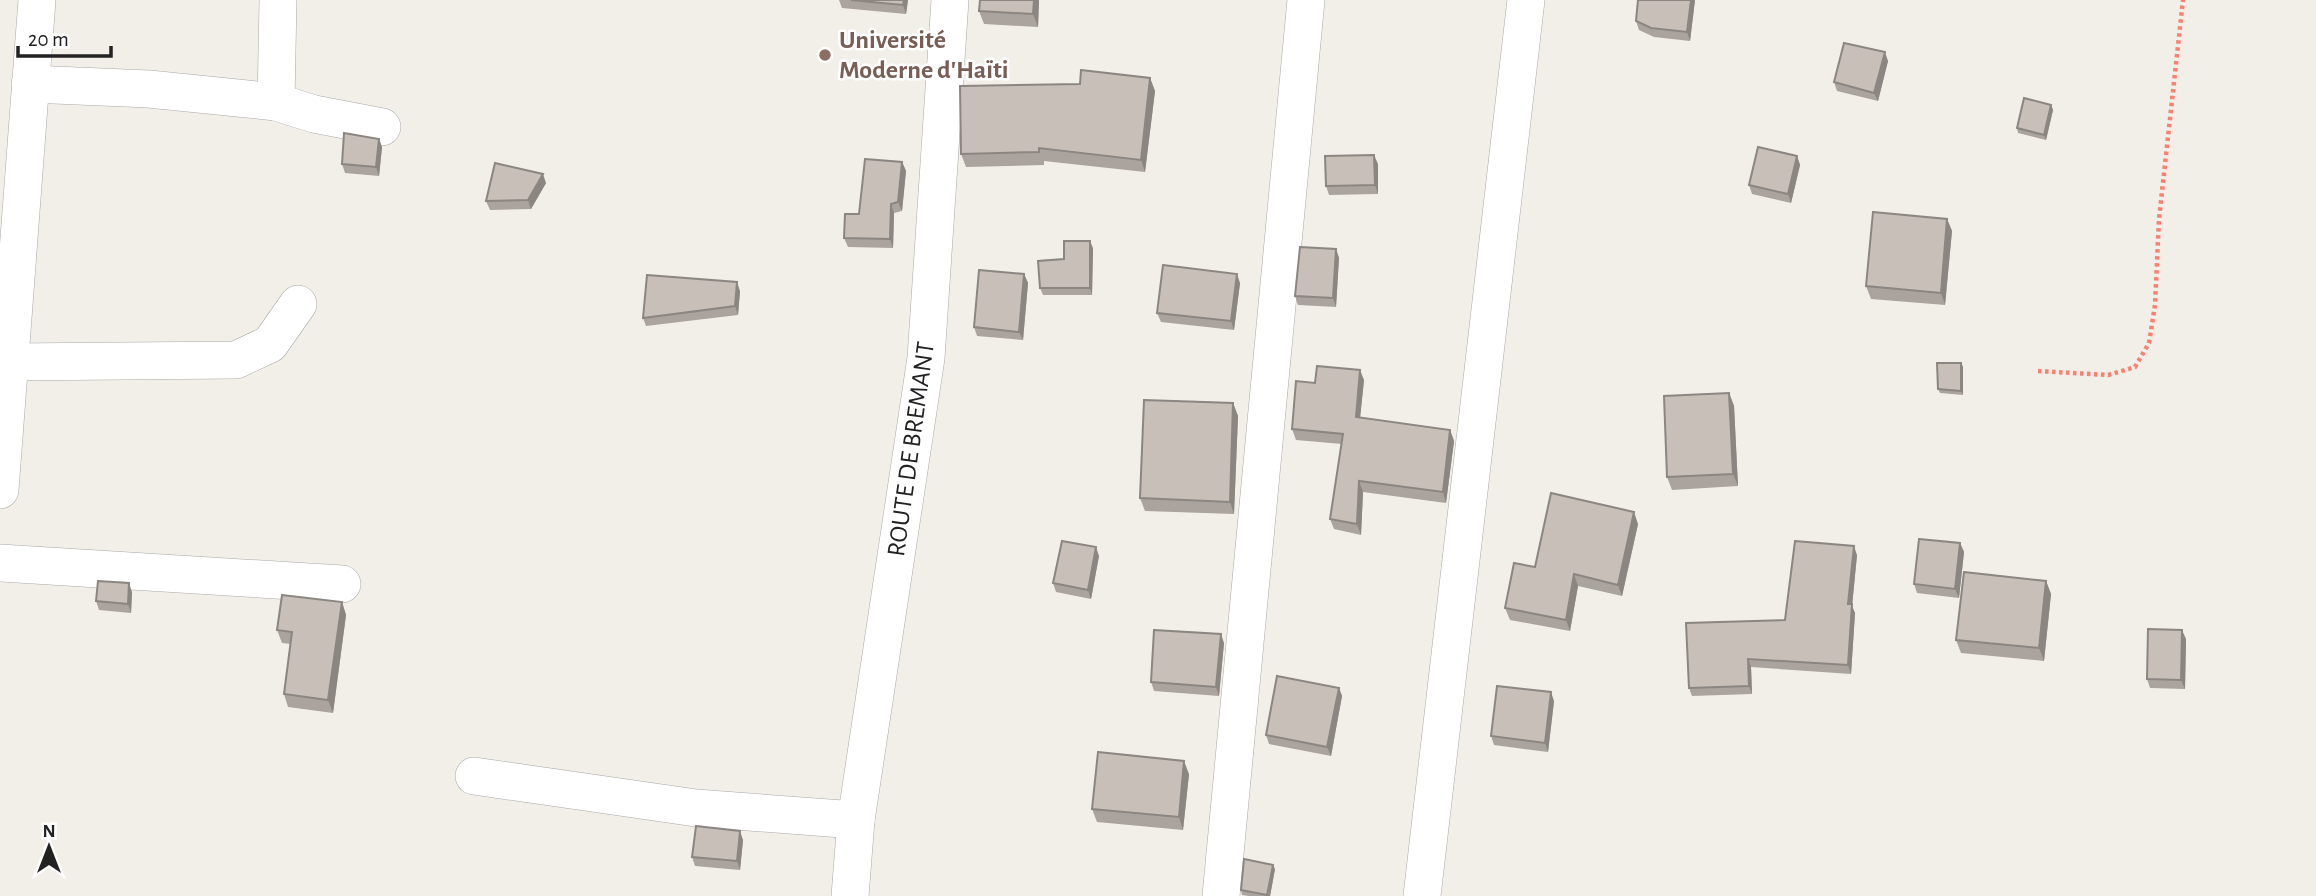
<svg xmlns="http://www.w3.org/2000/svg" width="2316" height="896" font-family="'Alegreya Sans',sans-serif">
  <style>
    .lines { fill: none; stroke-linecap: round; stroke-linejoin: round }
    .minor-casing { stroke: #a9a9a9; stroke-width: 38 }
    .path { stroke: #fa8072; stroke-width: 4.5; stroke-dasharray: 3.5 3.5; stroke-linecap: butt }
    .minor { stroke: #fff; stroke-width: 37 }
    .wall { fill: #aba49e }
    .shaded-wall { fill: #8b8681 }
    .building { fill: #c7bfb8; stroke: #8b8681; stroke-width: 2 }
    .education-dot { fill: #8d6e63; stroke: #fff; stroke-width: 2.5 }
    .labels { text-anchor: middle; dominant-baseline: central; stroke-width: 5; stroke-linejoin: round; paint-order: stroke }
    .education-label { font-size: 26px; font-weight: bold; fill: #785e54; stroke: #fff; text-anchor: start }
    .street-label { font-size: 26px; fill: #222; stroke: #fff }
  </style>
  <rect width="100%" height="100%" fill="#f2efe9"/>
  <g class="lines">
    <defs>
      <g id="minor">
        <polyline points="278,0 276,102 314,114 382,127"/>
        <polyline points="30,84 149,89 276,102"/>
        <polyline points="10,362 236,360 270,344 298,304"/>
        <polyline points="0,490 37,0"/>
        <polyline points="0,563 342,584"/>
        <polyline points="474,776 696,808 856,820"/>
        <polyline points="850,896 856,820 926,358 950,0"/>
        <polyline points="1221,896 1306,0"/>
        <polyline points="1422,896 1526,0"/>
      </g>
    </defs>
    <!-- minor casing -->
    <use href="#minor" class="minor-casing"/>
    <!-- path -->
    <polyline class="path" points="2038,371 2108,375 2135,367 2149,343 2155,305 2159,219 2183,0"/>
    <!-- minor -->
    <use href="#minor" class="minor"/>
  </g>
  <!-- wall -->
  <g class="wall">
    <polygon points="839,0 908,0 906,14 842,8"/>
    <polygon points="1039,0 1038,27 984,24 979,11"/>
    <polygon points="1695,0 1690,41 1654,37 1639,30 1636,21"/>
    <polygon points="1888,61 1878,101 1837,91 1834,82"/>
    <polygon points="1150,78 1155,91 1145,172 1044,161 1044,165 966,167 961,154 1080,84"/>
    <polygon points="2051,105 2053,110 2046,140 2018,133 2017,128"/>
    <polygon points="379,139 382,147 379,176 345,173 342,164"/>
    <polygon points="1797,156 1800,165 1791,203 1752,194 1749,185"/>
    <polygon points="902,162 906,171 902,211 894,213 893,248 848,247 844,238 859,214"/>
    <polygon points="1378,164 1378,194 1329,195 1326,186"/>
    <polygon points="546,183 531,209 490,210 486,201"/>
    <polygon points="1947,219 1952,231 1945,305 1871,299 1866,286"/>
    <polygon points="1093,248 1092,295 1043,295 1040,288 1064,259"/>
    <polygon points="1336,249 1339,258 1336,307 1298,305 1295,296"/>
    <polygon points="1024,274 1028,283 1023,340 977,336 974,327"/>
    <polygon points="1240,283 1234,330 1161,322 1157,313"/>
    <polygon points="740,291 738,315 646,326 643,318"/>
    <polygon points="1961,363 1963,367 1963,395 1940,393 1938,389"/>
    <polygon points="1364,380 1360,418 1450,430 1454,441 1446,503 1363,492 1361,535 1334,529 1330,519 1342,444 1296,440 1292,429 1315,383"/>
    <polygon points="1729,393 1734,406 1738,486 1672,490 1667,477"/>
    <polygon points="1233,403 1238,416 1234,514 1145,511 1140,498"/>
    <polygon points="1638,524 1622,596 1578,586 1570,631 1510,620 1505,608 1535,567"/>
    <polygon points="1960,543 1964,552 1959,598 1917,593 1914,584"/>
    <polygon points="1857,555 1852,606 1855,613 1851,674 1751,667 1752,694 1692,696 1689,688 1785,620"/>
    <polygon points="1099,556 1091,599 1056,592 1053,583"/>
    <polygon points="2046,581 2051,594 2044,661 1961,653 1956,640"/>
    <polygon points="132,592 131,613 99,610 96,601"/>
    <polygon points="342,602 346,615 333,713 288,707 284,694 291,644 282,643 277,630"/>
    <polygon points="2186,639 2185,689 2150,688 2147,679"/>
    <polygon points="1224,643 1219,696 1154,691 1151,682"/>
    <polygon points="1339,688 1342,696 1331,756 1269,744 1266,735"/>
    <polygon points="1554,701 1548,752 1494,745 1491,736"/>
    <polygon points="1189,774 1183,830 1097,822 1092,809"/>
    <polygon points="743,840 740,870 695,866 692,857"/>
    <polygon points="1275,869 1270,896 1249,896 1242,895 1241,890"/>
  </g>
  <!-- shaded-wall -->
  <g class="shaded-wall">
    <polygon points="904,0 908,0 906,14 903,5"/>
    <polygon points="1034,0 1039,0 1038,27 1033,14"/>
    <polygon points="1691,0 1695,0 1690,41 1687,32"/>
    <polygon points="1885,52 1888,61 1878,101 1874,93"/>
    <polygon points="1150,78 1155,91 1145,172 1141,160"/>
    <polygon points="2051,105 2053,110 2046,140 2044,135"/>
    <polygon points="379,139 382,147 379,176 376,167"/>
    <polygon points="1374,155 1378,164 1378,194 1375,185"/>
    <polygon points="1797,156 1800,165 1791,203 1788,194"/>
    <polygon points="902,162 906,171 902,211 898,202"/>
    <polygon points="543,174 546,183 531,209 528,200"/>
    <polygon points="891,204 894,213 893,248 890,239"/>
    <polygon points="1947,219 1952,231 1945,305 1941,293"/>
    <polygon points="1090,241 1093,248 1092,295 1090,288"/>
    <polygon points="1336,249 1339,258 1336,307 1333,298"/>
    <polygon points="1024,274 1028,283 1023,340 1019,332"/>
    <polygon points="1237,274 1240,283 1234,330 1231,321"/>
    <polygon points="737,282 740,291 738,315 735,306"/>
    <polygon points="1961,363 1963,367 1963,395 1961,391"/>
    <polygon points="1360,370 1364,380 1359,428 1356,417"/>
    <polygon points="1729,393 1734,406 1738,486 1733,474"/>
    <polygon points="1233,403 1238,416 1234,514 1230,502"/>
    <polygon points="1450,430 1454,441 1446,503 1443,492"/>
    <polygon points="1359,481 1363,492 1361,535 1357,524"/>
    <polygon points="1634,512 1638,524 1622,596 1618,585"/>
    <polygon points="1960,543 1964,552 1959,598 1955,589"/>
    <polygon points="1854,546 1857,555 1852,606 1855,613 1851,674 1848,665 1848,604"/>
    <polygon points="1096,547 1099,556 1091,599 1088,590"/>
    <polygon points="1574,574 1578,586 1570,631 1566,620"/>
    <polygon points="2046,581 2051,594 2044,661 2039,648"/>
    <polygon points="129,583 132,592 131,613 128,604"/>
    <polygon points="342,602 346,615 333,713 328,700"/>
    <polygon points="2182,630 2186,639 2185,689 2181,680"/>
    <polygon points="1221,634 1224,643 1219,696 1216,687"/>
    <polygon points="1748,659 1751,667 1752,694 1749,686"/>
    <polygon points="1339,688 1342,696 1331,756 1327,747"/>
    <polygon points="1551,692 1554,701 1548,752 1545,743"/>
    <polygon points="1184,761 1189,774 1183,830 1179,817"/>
    <polygon points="740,831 743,840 740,870 737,861"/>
    <polygon points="1273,865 1275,869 1270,896 1268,896"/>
  </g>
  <!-- building -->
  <g class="building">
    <polygon points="851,0 904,0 903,5"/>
    <polygon points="980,0 1034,0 1033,14 979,11"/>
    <polygon points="1638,0 1691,0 1687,32 1651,28 1636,21"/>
    <polygon points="1844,43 1885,52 1874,93 1834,82"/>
    <polygon points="1081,70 1150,78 1141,160 1039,148 1039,152 961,154 960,86 1080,84"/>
    <polygon points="2024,98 2051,105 2044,135 2017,128"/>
    <polygon points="344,133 379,139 376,167 342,164"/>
    <polygon points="1758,147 1797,156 1788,194 1749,185"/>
    <polygon points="1374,155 1375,185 1326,186 1325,156"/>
    <polygon points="865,159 902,162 898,202 891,204 890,239 844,238 845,214 859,214"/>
    <polygon points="495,163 543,174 528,200 486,201"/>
    <polygon points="1873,212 1947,219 1941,293 1866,286"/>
    <polygon points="1064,241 1090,241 1090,288 1040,288 1038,261 1064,259"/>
    <polygon points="1300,247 1336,249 1333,298 1295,296"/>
    <polygon points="1163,265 1237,274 1231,321 1157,313"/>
    <polygon points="979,270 1024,274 1019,332 974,327"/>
    <polygon points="647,275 737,282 735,306 643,318"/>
    <polygon points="1937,363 1961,363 1961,391 1938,389"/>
    <polygon points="1317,366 1360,370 1356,417 1450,430 1443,492 1359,481 1357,524 1330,519 1343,434 1292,429 1296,381 1315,383"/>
    <polygon points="1729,393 1733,474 1667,477 1664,396"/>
    <polygon points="1144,400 1233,403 1230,502 1140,498"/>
    <polygon points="1551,493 1634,512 1618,585 1574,574 1566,620 1505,608 1514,563 1535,567"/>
    <polygon points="1919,539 1960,543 1955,589 1914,584"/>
    <polygon points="1062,541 1096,547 1088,590 1053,583"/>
    <polygon points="1795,541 1854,546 1848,604 1852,604 1848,665 1748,659 1749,686 1689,688 1686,623 1785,620"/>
    <polygon points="1964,572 2046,581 2039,648 1956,640"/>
    <polygon points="98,581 129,583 128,604 96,601"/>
    <polygon points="282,595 342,602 328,700 284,694 292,632 277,630"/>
    <polygon points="2148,629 2182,630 2181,680 2147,679"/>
    <polygon points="1154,630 1221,634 1216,687 1151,682"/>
    <polygon points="1277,676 1339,688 1327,747 1266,735"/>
    <polygon points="1497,686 1551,692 1545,743 1491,736"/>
    <polygon points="1098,752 1184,761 1179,817 1092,809"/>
    <polygon points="696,826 740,831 737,861 692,857"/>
    <polygon points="1244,859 1273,865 1267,895 1241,890"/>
  </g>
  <!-- markers -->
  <circle class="education-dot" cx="825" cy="55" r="7"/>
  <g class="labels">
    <!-- education labels -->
    <g class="education-label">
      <text x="839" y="40">Université<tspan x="839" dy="30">Moderne d'Haïti</tspan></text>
    </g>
    <!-- street labels -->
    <g class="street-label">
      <text transform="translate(911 449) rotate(-82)">ROUTE DE BREMANT</text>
    </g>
  </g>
  <!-- north arrow -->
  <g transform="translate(49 847)" stroke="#ffffff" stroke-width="5" paint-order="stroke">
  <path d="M0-5L12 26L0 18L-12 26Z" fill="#222222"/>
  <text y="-10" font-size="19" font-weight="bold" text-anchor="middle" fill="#222222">N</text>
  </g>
  <!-- scale -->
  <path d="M18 46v10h93v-10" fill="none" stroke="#222222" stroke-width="3.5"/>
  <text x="28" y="46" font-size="21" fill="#222222" stroke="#ffffff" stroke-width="5" paint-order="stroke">20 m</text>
</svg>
